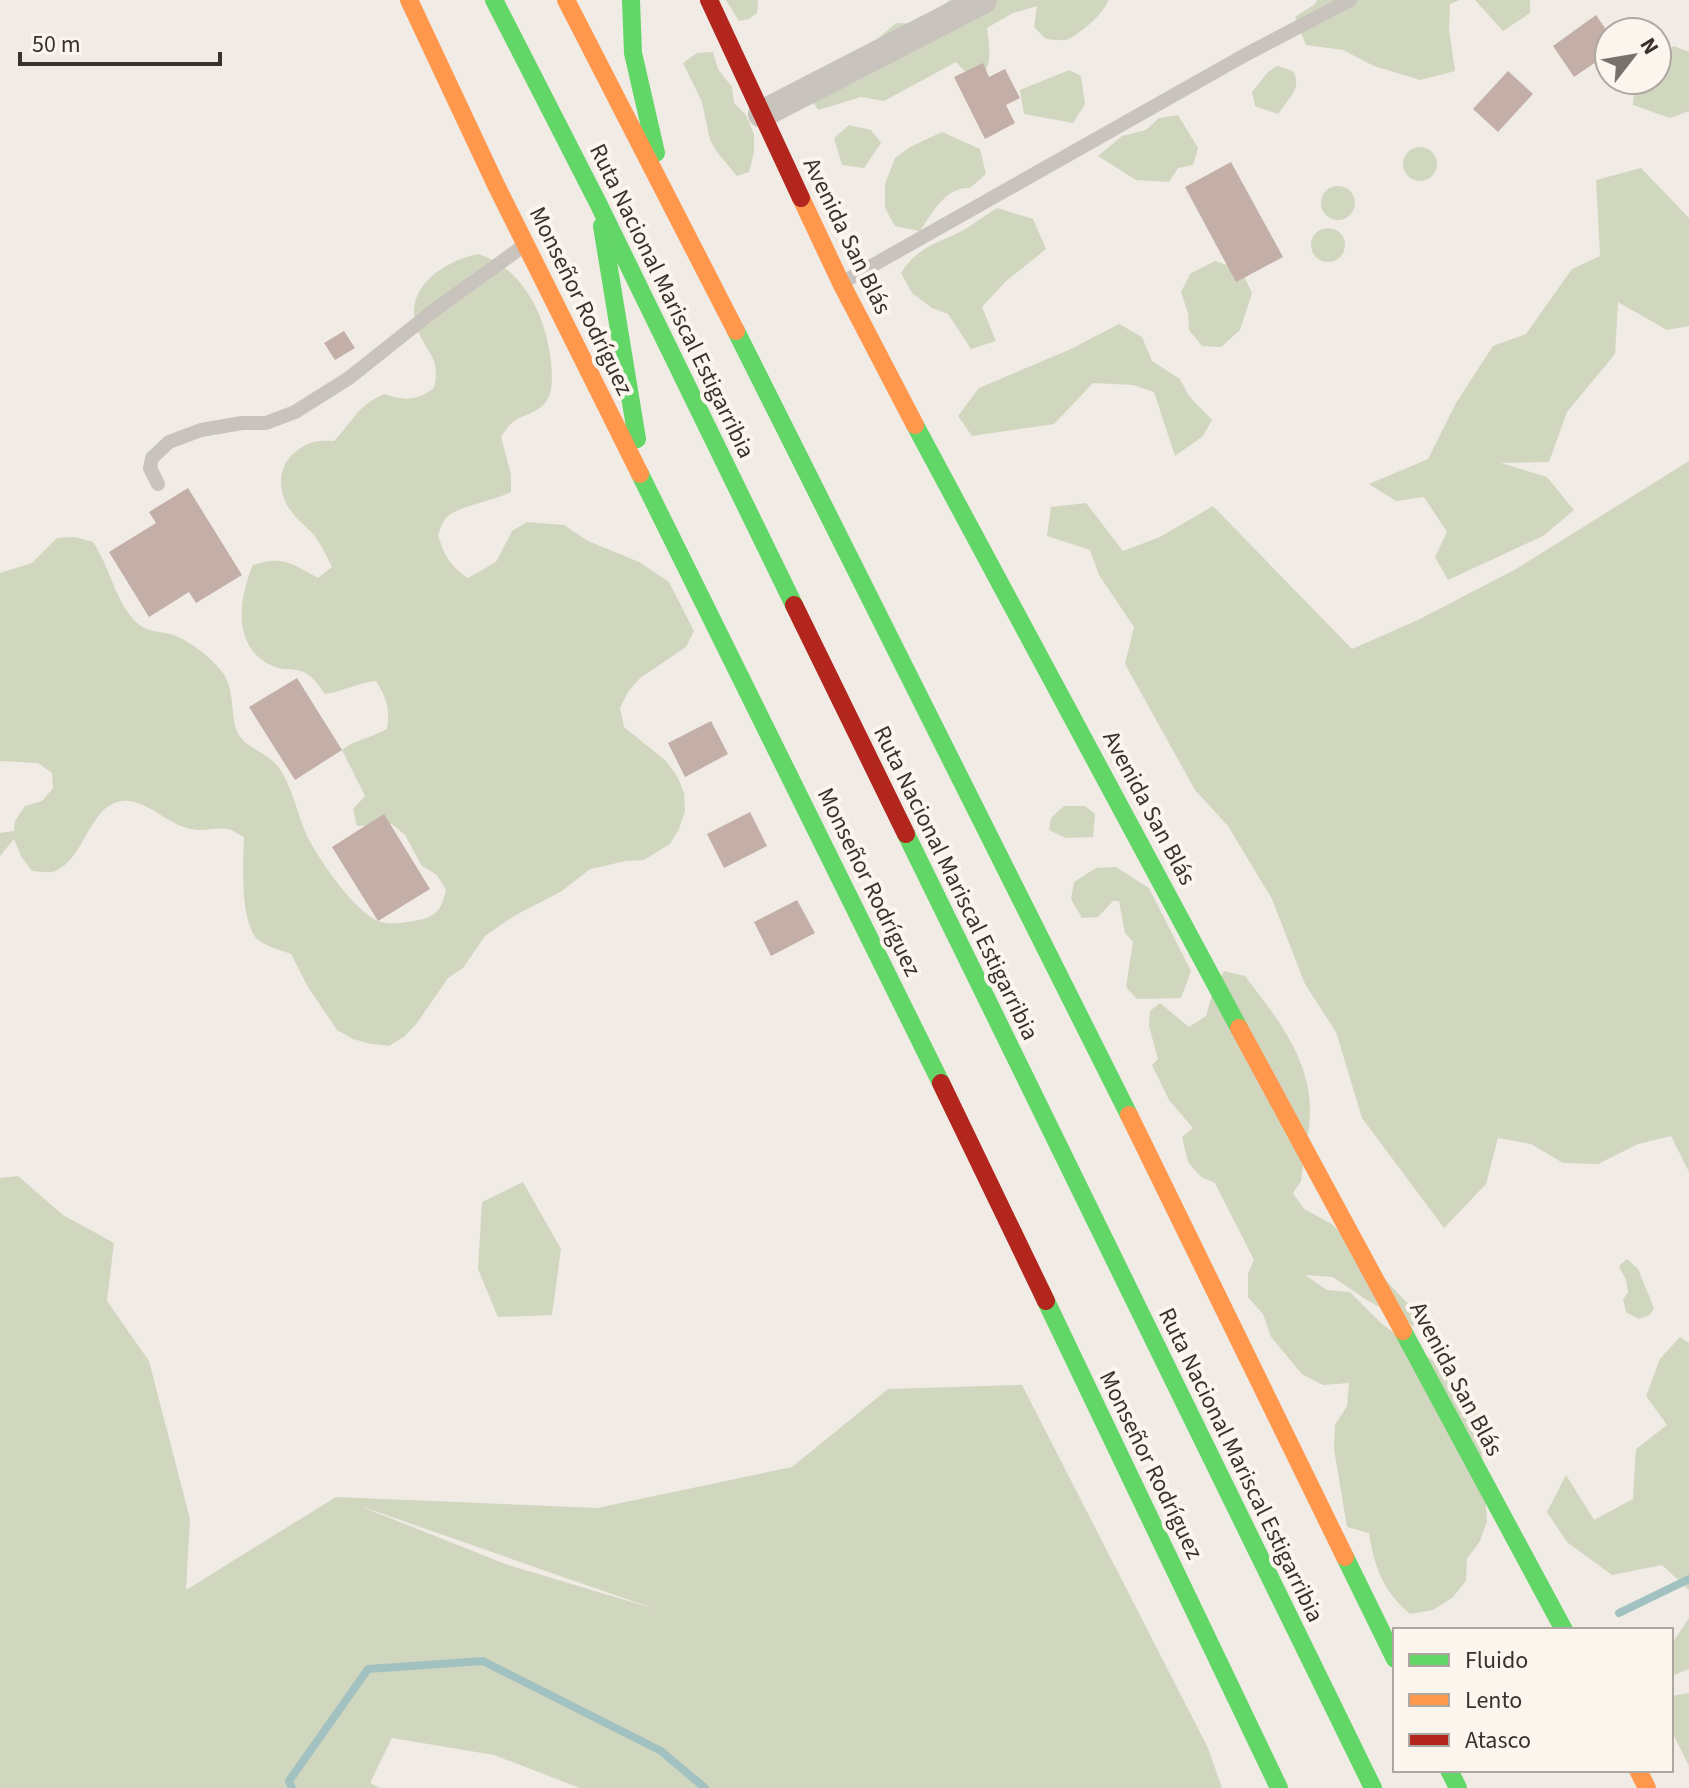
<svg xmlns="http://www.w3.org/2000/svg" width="1689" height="1788" font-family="'Source Sans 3',sans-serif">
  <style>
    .green { fill: #d1d6bf; fill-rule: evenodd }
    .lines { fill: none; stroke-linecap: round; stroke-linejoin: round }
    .stream { stroke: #a1c2c1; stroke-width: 8 }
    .building { fill: #c3afa7 }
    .lane { stroke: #c9c3be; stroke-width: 14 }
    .street { stroke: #c9c3be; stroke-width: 28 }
    .fast { stroke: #63d668; stroke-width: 18 }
    .slow { stroke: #ff974d; stroke-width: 18 }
    .jam { stroke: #b3261e; stroke-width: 18 }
    .labels { text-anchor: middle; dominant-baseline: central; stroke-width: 8; stroke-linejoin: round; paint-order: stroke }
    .street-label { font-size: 24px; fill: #3b302b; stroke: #fbf5ee }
  </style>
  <rect width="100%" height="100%" fill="#f0ebe5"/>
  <!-- green -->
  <g class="green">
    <polygon points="726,0 758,0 757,13 749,19 739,21"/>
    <path d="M950,0H1108C1106,12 1078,36 1066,40C1060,41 1051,39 1046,39L1034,27L1037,6L1013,13L987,28C990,51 993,65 977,84L956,62L884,101L861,97L818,110L802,85L859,55L896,23L919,24Z"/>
    <polygon points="1317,0 1460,0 1450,4 1449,30 1455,71 1420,80 1374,66 1343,50 1306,45 1295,17 1315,4"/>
    <polygon points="1475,0 1530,0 1530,13 1503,31"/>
    <polygon points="1674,46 1689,52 1689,111 1670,118 1633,105 1635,80 1657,80 1657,55"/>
    <polygon points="713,52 718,69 732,87 734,103 746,115 754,134 754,152 749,172 737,176 717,152 710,140 702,102 683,63 697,53"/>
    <path d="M1277,66L1293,71C1303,88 1288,99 1278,114L1255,106L1252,92L1268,72Z"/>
    <polygon points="1069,70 1081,76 1085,104 1073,123 1024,114 1020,90"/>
    <polygon points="1178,115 1198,148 1193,165 1178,168 1169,182 1136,180 1098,156 1122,136 1146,130 1159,118"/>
    <polygon points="849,125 871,130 881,143 864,168 842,165 834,138"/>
    <path d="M942,132L980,149L986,174L970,188C946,186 932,213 920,231L895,226L885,208V184L895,158L910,147Z"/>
    <circle cx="1420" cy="164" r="17"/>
    <polygon points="1641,168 1689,218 1689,326 1667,330 1618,302 1615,354 1567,412 1549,462 1501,463 1547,477 1574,510 1543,536 1448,580 1435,557 1447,532 1424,497 1396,501 1369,484 1428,459 1456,403 1493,346 1526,334 1572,269 1600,256 1596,180"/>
    <circle cx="1338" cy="203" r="17"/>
    <path d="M997,208L1033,219L1046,249L1005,282L982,307L996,341L971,349L948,314L932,308L912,293L901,273C918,246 937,244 964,230C975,223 986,215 997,208Z"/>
    <circle cx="1328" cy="245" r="17"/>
    <path d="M478,254C523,268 546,316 551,361C552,376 554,391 545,403C537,413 522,415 513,422C508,426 504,432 501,437L511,474V492C494,501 457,506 446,518C442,522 440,530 438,535C444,555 450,566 468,578L496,562L512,531L527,522L564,525L588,541L639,562L669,582L694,631L686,647L640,678L628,692L620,708L624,727L666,761L677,776L684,793L685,811L679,829L670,844L644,860L626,861L590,869L562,891L514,916L485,936L463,968L448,978L417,1023L405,1036L389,1046L371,1044L353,1039L337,1030L308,987L291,954C281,950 263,946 256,938C240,917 243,863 244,837C239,835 233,830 228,829C216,827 203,832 191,829C169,825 153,805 130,801C88,796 87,864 51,872C46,873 37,871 32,871L21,856L14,839L0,856V833L14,831L15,821L25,806L42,801L53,788L52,773L38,763L0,761V573L32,563L57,538L75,537L93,542C110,567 115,601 136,622C146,632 158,631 170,634C188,639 212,658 223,673C235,690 230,713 237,731C245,750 270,752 281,771C294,792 298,817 308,838C320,861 354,911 378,921C388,925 404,923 414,921C436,917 441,911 446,890L437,875L422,866L405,835L392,824L357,826L353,809L365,796L342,750C356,739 371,738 387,729C390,709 387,698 376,681C358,683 344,691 325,694C318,684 310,672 297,670C290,669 284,670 278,668C232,652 237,602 253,565C282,555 293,564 318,578L332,567C326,556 321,543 313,534C306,526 297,520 291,511C278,494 277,468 293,454C307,442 316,440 334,441C354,421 355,407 384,394C405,401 416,401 434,388C442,356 424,352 416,325C404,286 447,260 478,254Z"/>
    <polygon points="1215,261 1241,270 1252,293 1240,330 1221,347 1202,346 1189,330 1188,313 1181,292 1190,274"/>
    <polygon points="1119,324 1142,337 1152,361 1180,379 1189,396 1212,420 1203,436 1175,456 1154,392 1133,385 1093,383 1054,424 972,436 958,416 979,388 1071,349"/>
    <polygon points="1689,461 1689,1172 1671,1136 1638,1144 1598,1164 1563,1163 1531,1144 1498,1138 1486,1184 1444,1228 1362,1118 1336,1032 1305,984 1272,899 1228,826 1195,790 1125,664 1134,627 1099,575 1090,550 1047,536 1051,507 1086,503 1123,551 1160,537 1213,506 1352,649 1420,619 1516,569"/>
    <polygon points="1064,806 1085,806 1095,814 1093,837 1066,838 1049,830 1051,818"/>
    <polygon points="1116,867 1149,888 1191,971 1181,998 1137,999 1126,987 1133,942 1125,933 1119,901 1113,901 1098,917 1082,918 1071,899 1074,882 1096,868"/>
    <path d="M1224,971L1245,976C1272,1012 1303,1048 1309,1095C1313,1122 1304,1154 1301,1181L1293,1193L1304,1209L1332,1224L1417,1313L1415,1327L1365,1299L1333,1277L1305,1275L1327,1290L1350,1292L1382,1324L1447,1371L1479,1414L1487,1521L1480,1541L1467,1559L1466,1581L1452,1598L1433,1610L1410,1614C1384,1592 1374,1567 1369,1533L1347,1527L1334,1449L1335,1425L1347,1406L1349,1383L1323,1385L1302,1374L1271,1337L1263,1314L1248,1297V1273L1254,1260L1215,1183L1201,1177L1188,1162L1182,1137L1193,1128L1169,1100L1152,1065L1158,1059L1149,1026L1150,1011L1160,1003L1189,1027L1206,1016L1212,995Z"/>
    <path d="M18,1176L63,1215L114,1243L107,1301L149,1361L190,1519L186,1590L336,1497L597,1508L792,1467L888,1389L1022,1385L1208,1748L1222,1788H580L494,1755L392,1738L370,1783L380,1788H0V1178ZM362,1507H363L655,1609L508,1565Z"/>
    <polygon points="523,1182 561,1249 552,1315 498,1317 478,1269 482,1202"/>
    <polygon points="1627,1259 1638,1269 1654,1308 1650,1315 1639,1319 1626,1312 1623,1299 1628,1293 1626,1280 1619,1266"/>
    <polygon points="1680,1337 1689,1343 1689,1590 1662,1565 1612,1575 1567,1542 1547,1512 1566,1475 1594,1520 1633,1499 1636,1449 1667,1425 1646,1396 1660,1359"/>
    <polygon points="1689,1618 1689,1669 1671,1676 1671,1645"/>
    <polygon points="1689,1693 1689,1766 1671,1730 1671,1696"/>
  </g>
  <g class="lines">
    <!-- stream -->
    <g class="stream">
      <polyline points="1619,1613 1689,1579"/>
      <polyline points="292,1788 289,1781 368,1669 483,1661 661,1751 705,1788"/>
    </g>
  </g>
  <!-- building -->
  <g class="building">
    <polygon points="1596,15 1609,34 1609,53 1574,77 1553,46"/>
    <polygon points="983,63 989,77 1005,69 1020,98 1006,105 1015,123 985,139 954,77"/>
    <polygon points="1508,71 1533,94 1498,132 1473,109"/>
    <polygon points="1231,162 1283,257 1236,282 1185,187"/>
    <polygon points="344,331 355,348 335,360 324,343"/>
    <polygon points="188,488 242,575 196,603 189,592 149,617 109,552 156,523 149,512"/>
    <polygon points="297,678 342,750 295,780 249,707"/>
    <polygon points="711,721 728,754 685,777 668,743"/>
    <polygon points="750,812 767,846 724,868 707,834"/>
    <polygon points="384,814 430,889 378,921 332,847"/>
    <polygon points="797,900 815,933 771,956 754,922"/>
  </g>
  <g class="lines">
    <!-- lane -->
    <g class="lane">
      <polyline points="845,281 1245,55 1350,0"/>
      <polyline points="158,484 150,468 152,458 169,442 201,430 242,423 266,423 295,412 349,378 432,312 522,247"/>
    </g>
    <!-- street -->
    <polyline class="street" points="762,114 983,0"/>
    <!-- fast -->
    <g class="fast">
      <polyline points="494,0 598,203 794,605"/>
      <polyline points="631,0 633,53 656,153"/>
      <polyline points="602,226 637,439"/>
      <polyline points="736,331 1129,1115"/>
      <polyline points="915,425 1239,1028"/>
      <polyline points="640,474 941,1083"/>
      <polyline points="906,834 1373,1788"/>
      <polyline points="1046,1301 1279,1788"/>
      <polyline points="1403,1331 1564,1630"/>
      <polyline points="1345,1557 1395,1659"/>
      <polyline points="1449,1770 1458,1788"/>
    </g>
    <!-- slow -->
    <g class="slow">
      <polyline points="409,0 495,183 640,474"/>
      <polyline points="566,0 736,331"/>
      <polyline points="801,198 841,283 915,425"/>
      <polyline points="1239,1028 1403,1331"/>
      <polyline points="1129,1115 1345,1557"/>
      <polyline points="1638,1770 1647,1788"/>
    </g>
    <!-- jam -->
    <g class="jam">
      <polyline points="709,0 801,198"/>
      <polyline points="794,605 906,834"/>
      <polyline points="941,1083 1046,1301"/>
    </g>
  </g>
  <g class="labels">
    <!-- street labels -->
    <g class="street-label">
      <text transform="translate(847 236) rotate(64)">Avenida San Blás</text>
      <text transform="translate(581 301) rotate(64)">Monseñor Rodríguez</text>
      <text transform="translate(672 301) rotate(64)">Ruta Nacional Mariscal Estigarribia</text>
      <text transform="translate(1149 808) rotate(62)">Avenida San Blás</text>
      <text transform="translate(869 882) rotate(64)">Monseñor Rodríguez</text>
      <text transform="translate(956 883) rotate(64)">Ruta Nacional Mariscal Estigarribia</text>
      <text transform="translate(1456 1379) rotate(62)">Avenida San Blás</text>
      <text transform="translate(1151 1465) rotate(64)">Monseñor Rodríguez</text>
      <text transform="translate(1241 1465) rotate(64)">Ruta Nacional Mariscal Estigarribia</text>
    </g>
  </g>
  <!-- legend -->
  <rect x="1393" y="1628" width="280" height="144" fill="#fbf5ee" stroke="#aea6a0" stroke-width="2"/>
  <rect x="1409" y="1654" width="40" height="12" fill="#63d668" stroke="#aea6a0" stroke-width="2"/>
  <text x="1465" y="1668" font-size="24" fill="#3b302b">Fluido</text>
  <rect x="1409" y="1694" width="40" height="12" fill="#ff974d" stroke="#aea6a0" stroke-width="2"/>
  <text x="1465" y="1708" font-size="24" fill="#3b302b">Lento</text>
  <rect x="1409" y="1734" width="40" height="12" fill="#b3261e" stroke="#aea6a0" stroke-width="2"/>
  <text x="1465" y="1748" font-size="24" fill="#3b302b">Atasco</text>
  <!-- north arrow -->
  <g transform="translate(1633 56) rotate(59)"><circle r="38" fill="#fbf5ee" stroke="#aea6a0" stroke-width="2"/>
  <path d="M0-6L14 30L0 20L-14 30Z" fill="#7a716c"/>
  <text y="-12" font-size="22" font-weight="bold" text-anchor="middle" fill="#3b302b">N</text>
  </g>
  <!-- scale -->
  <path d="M20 52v12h200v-12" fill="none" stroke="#3b302b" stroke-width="4"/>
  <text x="32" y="52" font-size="24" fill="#3b302b" stroke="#fbf5ee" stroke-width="6" paint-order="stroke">50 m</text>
</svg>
